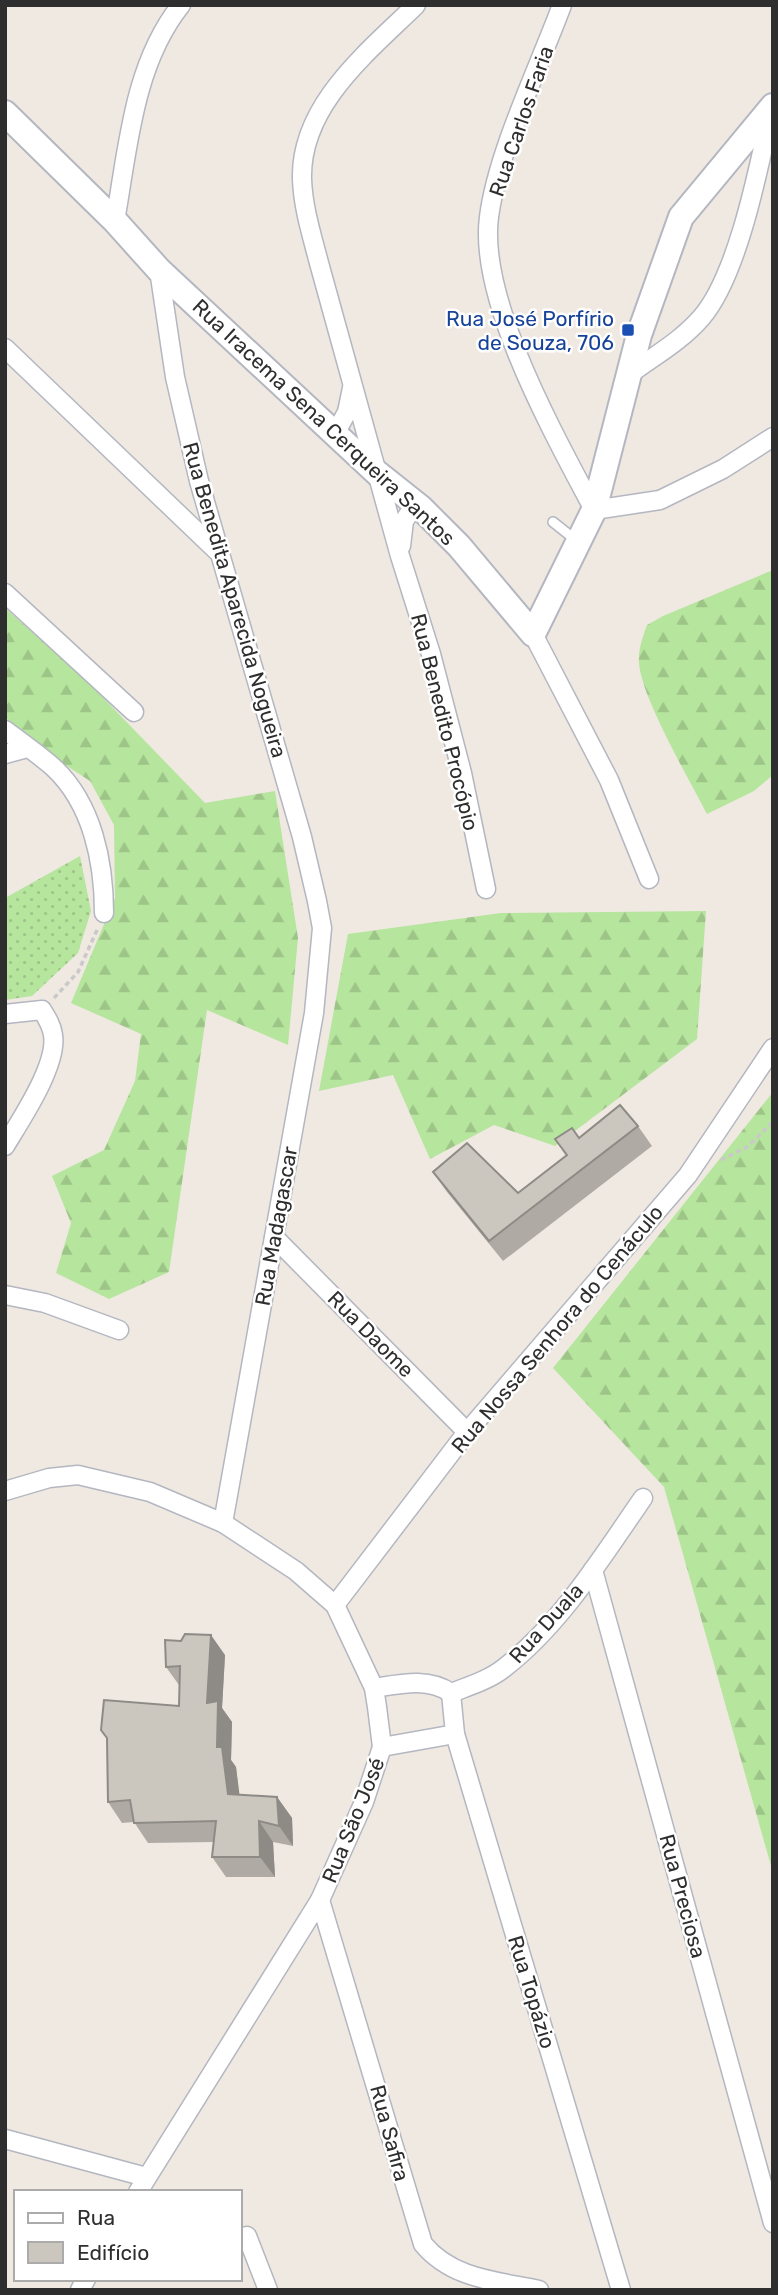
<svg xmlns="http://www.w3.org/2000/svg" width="778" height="2295" font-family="Rubik,sans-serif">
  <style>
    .forest { fill: url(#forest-firs) }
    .garden { fill: url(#garden-dots) }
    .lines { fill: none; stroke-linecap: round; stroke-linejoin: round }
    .lane-casing { stroke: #b4b7c1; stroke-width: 12 }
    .street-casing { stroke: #b4b7c1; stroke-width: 21 }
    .secondary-casing { stroke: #b4b7c1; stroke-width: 28 }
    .path { stroke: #c9c9c9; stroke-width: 3.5; stroke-dasharray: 5 3.5; stroke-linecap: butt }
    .lane { stroke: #fff; stroke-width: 9 }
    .street { stroke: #fff; stroke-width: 18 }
    .secondary { stroke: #fff; stroke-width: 24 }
    .wall { fill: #afaba4 }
    .shaded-wall { fill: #8e8b86 }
    .building { fill: #cbc7bf; stroke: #8e8b86; stroke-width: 2 }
    .transit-dot { fill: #1a4fb4; stroke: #fff; stroke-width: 2.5 }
    .labels { text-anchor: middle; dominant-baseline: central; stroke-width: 5; stroke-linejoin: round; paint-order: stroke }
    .street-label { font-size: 21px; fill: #2e2e2e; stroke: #fff }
    .transit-label { font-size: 21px; fill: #164399; stroke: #fff; text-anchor: end }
  </style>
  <defs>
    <pattern id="forest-firs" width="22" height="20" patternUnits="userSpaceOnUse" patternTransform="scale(1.75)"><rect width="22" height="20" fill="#b6e59e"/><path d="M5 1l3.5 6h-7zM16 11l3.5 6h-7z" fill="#9dc588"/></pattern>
    <pattern id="garden-dots" width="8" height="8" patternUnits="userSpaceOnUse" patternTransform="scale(1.75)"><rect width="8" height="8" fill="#b6e59e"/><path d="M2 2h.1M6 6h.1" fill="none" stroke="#9dc588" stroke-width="1.8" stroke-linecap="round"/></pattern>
  </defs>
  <rect width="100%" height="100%" fill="#efe9e1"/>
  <!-- forest -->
  <g class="forest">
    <path d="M773,570V775L754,791L707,814C690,781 640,695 639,662C638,650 643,636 647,625L663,616Z"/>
    <polygon points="5,608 84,678 205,803 275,791 298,938 288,1045 207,1010 169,1272 109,1299 56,1273 71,1223 52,1176 104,1150 135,1081 141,1034 71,1003 115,898 114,825 90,781 47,753 5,717"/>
    <polygon points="706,911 697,1039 555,1146 494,1125 430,1159 393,1075 319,1091 348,934 501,913"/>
    <polygon points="773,1092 773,1873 664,1487 553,1368"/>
  </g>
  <!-- garden -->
  <polygon class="garden" points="80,856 91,911 78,953 32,996 5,1000 5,898"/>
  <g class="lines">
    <defs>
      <polyline id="lane" points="553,522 577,541"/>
      <g id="street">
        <path d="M416,5C368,52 300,105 302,179C303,208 312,236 319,263L400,556L431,654L462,773L486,889"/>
        <path d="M562,5C539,67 497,153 489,217C478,300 555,436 594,510L660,500L723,469L773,437"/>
        <path d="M115,221C128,149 133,65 181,5"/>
        <polyline points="159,270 175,377 199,481 302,837 317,901 322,928 314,1013 223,1523"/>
        <polyline points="5,348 217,551"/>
        <path d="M630,374C654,356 681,341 701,318C738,276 759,166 771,111"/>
        <polyline points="335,434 347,412 352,388"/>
        <polyline points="401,546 404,521 416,503"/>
        <polyline points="5,593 134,712"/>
        <polyline points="533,634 609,780 649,879"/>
        <path d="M5,730C21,742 38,754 53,767C93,804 104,863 104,913"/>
        <polyline points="5,754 27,748"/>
        <path d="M5,1014L42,1010C47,1018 52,1026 53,1035C58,1065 20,1121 5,1146"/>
        <polyline points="274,1237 467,1432"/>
        <polyline points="5,1295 45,1303 119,1330"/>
        <polyline points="5,1491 49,1478 78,1475 150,1492 223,1523 296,1571 335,1605 374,1688 377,1707 382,1747 364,1802 320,1900 138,2192"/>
        <polyline points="593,1570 773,2223"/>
        <polyline points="335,1605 467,1432 688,1175 773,1048"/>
        <path d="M374,1688C400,1684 428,1677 451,1693"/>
        <polyline points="451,1693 455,1734 621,2290"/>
        <path d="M451,1693C469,1686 489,1680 504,1668C561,1624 602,1557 643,1498"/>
        <polyline points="382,1747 455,1734"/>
        <path d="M320,1900L423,2244C452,2279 496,2281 539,2290"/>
        <polyline points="5,2139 146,2177"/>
        <polyline points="247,2236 268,2290"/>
        <polyline points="80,2290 86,2279"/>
      </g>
      <polyline id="secondary" points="5,113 115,221 159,270 377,473 421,508 459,546 533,634 594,510 639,335 681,217 773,106"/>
    </defs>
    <!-- lane casing -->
    <use href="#lane" class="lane-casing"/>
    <!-- street casing -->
    <use href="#street" class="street-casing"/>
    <!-- secondary casing -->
    <use href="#secondary" class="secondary-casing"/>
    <!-- path -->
    <g class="path">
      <polyline points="54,998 78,972 98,928"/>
      <polyline points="721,1160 747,1147 773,1122"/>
    </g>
    <!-- lane -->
    <use href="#lane" class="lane"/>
    <!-- street -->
    <use href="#street" class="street"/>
    <!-- secondary -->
    <use href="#secondary" class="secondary"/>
  </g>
  <!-- wall -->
  <g class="wall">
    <polygon points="638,1126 652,1146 503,1261 447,1192 433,1172 518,1193 566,1156 555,1139 579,1138"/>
    <polygon points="225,1655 222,1708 232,1722 231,1760 236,1767 239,1795 277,1797 292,1818 293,1846 273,1842 275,1877 226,1877 212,1857 214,1842 148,1843 134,1822 122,1823 108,1802 107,1739 101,1730 179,1706 179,1685 166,1667"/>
  </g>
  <!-- shaded-wall -->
  <g class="shaded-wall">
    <polygon points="211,1635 225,1655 222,1708 232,1722 231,1760 236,1767 242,1814 228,1794 207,1703"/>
    <polygon points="277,1797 292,1818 293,1846 279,1826"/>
    <polygon points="259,1821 273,1842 275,1877 260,1857"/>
  </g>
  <!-- building -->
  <g class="building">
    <polygon points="620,1105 638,1126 489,1241 433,1172 467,1143 518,1193 567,1155 555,1139 572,1128 579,1138"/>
    <polygon points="185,1634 211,1635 207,1703 218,1701 217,1747 222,1747 228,1794 277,1797 279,1826 259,1821 260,1857 212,1857 216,1821 134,1823 130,1800 108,1802 107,1738 101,1730 104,1700 179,1706 180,1666 166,1667 165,1640 181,1641"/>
  </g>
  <!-- markers -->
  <rect class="transit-dot" x="621" y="323" width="14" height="14" rx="3.5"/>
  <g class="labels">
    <!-- street labels -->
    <g class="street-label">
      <text transform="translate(521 121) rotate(-71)">Rua Carlos Faria</text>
      <text transform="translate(324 422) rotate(43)">Rua Iracema Sena Cerqueira Santos</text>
      <text transform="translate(235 600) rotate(74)">Rua Benedita Aparecida Nogueira</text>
      <text transform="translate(445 722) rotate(76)">Rua Benedito Procópio</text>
      <text transform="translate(276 1226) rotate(-80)">Rua Madagascar</text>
      <text transform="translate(557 1329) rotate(-50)">Rua Nossa Senhora do Cenáculo</text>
      <text transform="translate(371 1334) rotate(45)">Rua Daome</text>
      <text transform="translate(546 1623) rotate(-48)">Rua Duala</text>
      <text transform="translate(353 1820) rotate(-68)">Rua São José</text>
      <text transform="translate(683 1896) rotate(75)">Rua Preciosa</text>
      <text transform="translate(532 1992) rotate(73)">Rua Topázio</text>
      <text transform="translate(390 2133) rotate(75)">Rua Safira</text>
    </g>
    <!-- transit labels -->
    <g class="transit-label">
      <text x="614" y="318">Rua José Porfírio<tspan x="614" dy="24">de Souza, 706</tspan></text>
    </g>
  </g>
  <!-- border -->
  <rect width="778" height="2295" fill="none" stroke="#2e2e2e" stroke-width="14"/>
  <!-- legend -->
  <rect x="14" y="2190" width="228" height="91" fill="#ffffff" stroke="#ababab" stroke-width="2"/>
  <rect x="28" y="2213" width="35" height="10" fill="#ffffff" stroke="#ababab" stroke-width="2"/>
  <text x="77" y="2225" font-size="21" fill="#2e2e2e">Rua</text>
  <rect x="28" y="2242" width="35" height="21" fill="#cbc7bf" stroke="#ababab" stroke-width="2"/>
  <text x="77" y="2260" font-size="21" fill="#2e2e2e">Edifício</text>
</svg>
